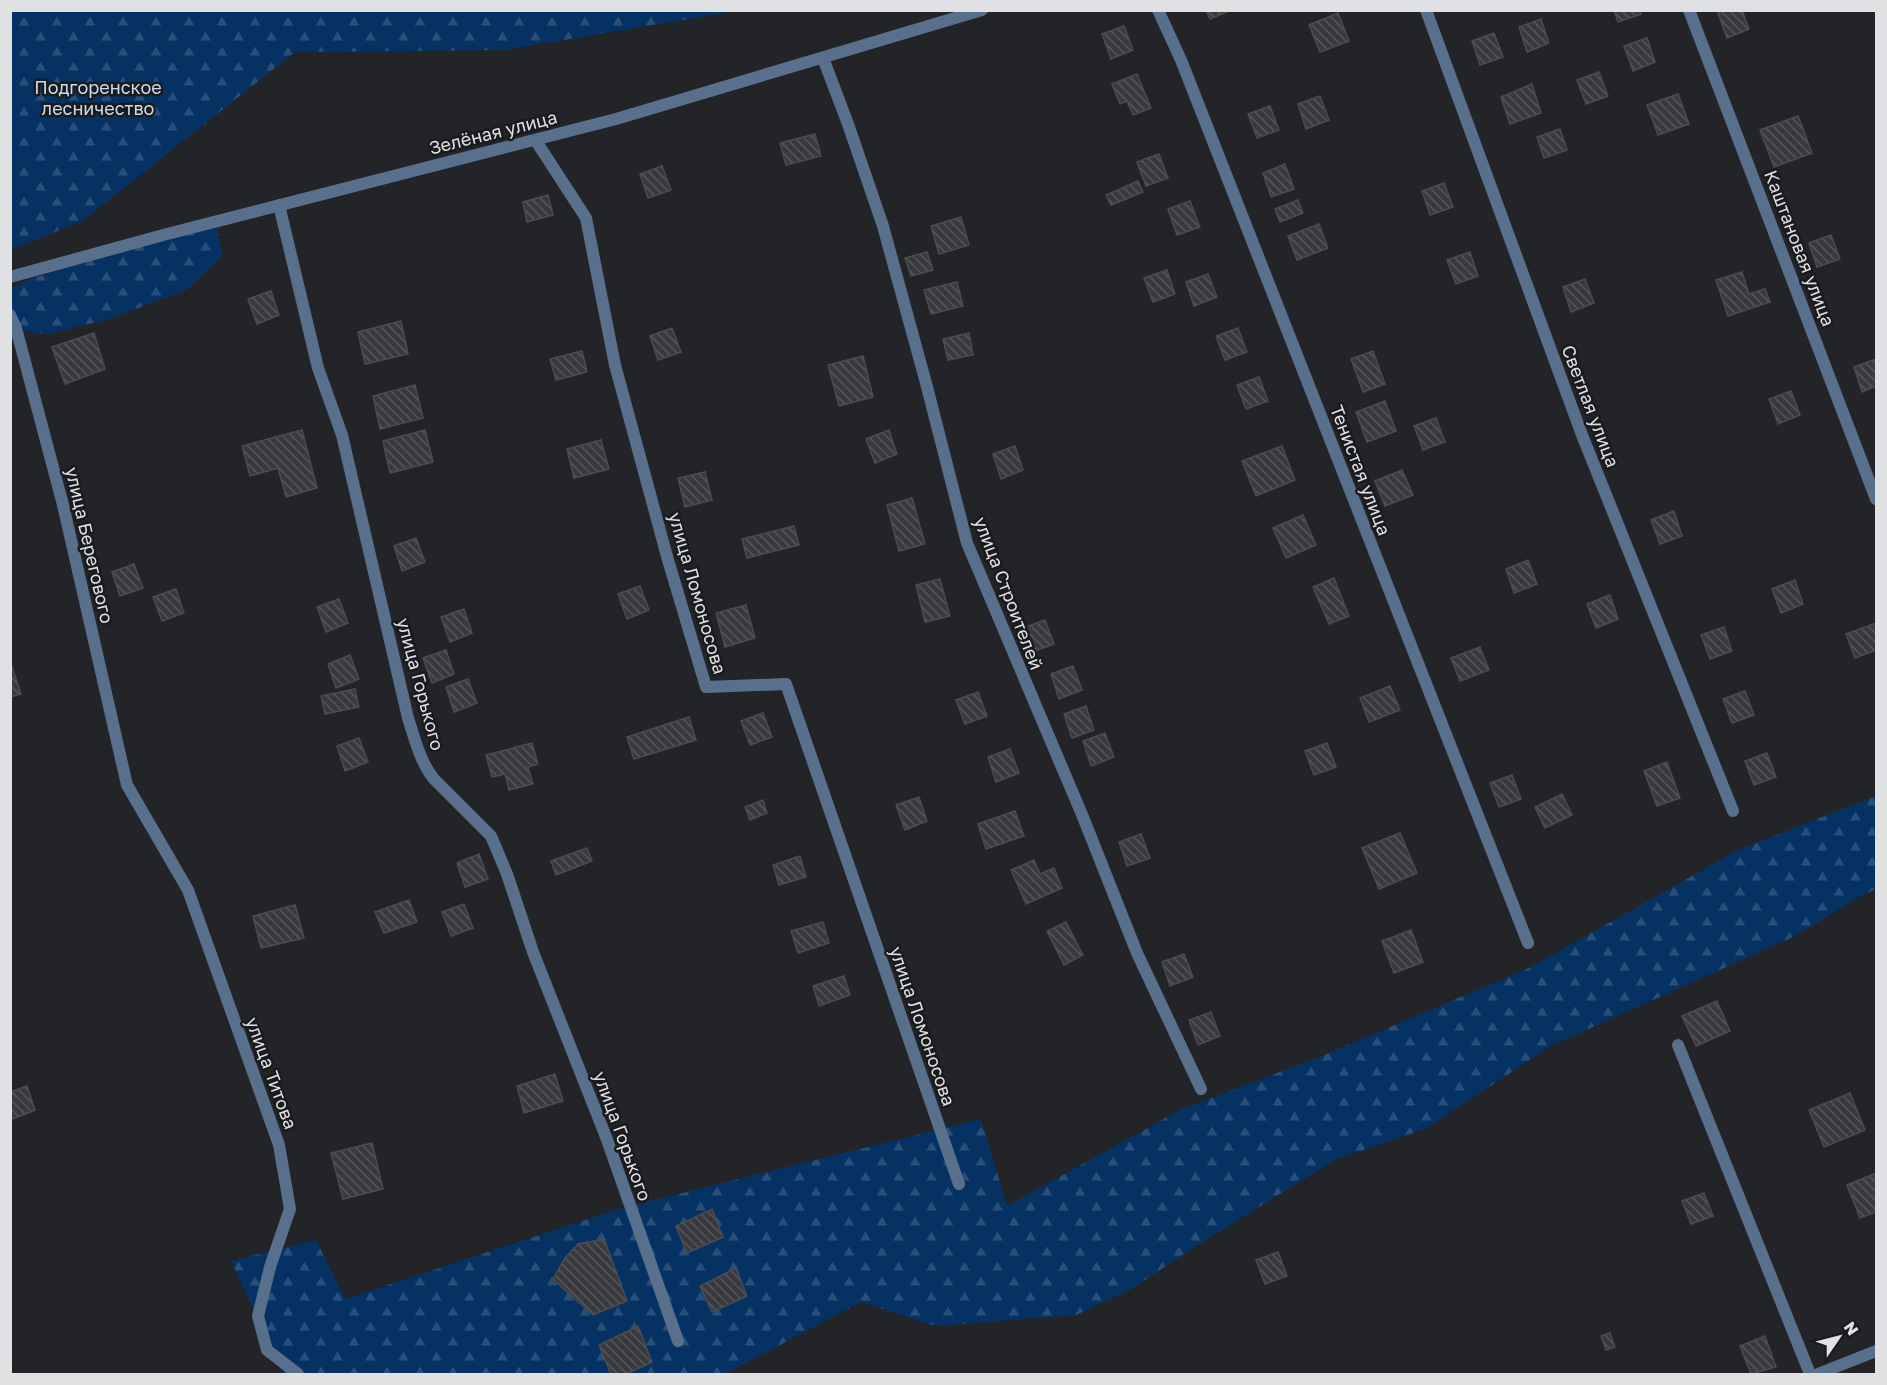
<svg xmlns="http://www.w3.org/2000/svg" width="1887" height="1385" font-family="'Golos Text',sans-serif">
  <style>
    .forest { fill: url(#forest-firs) }
    .building { fill: url(#building-back-hatch); stroke: #4a4d50; stroke-width: 1.5 }
    .lines { fill: none; stroke-linecap: round; stroke-linejoin: round }
    .street { stroke: #59708d; stroke-width: 12 }
    .labels { text-anchor: middle; dominant-baseline: central; stroke-width: 5; stroke-linejoin: round; paint-order: stroke }
    .park-label { font-size: 18px; fill: #cddbee; stroke: #191b1e }
    .street-label { font-size: 18px; fill: #dfe1e3; stroke: #191b1e }
  </style>
  <defs>
    <pattern id="forest-firs" width="22" height="20" patternUnits="userSpaceOnUse" patternTransform="scale(1.5)"><rect width="22" height="20" fill="#053263"/><path d="M5 1l3.5 6h-7zM16 11l3.5 6h-7z" fill="#294f79"/></pattern>
    <pattern id="building-back-hatch" width="6" height="6" patternUnits="userSpaceOnUse" patternTransform="scale(1.5)"><rect width="6" height="6" fill="#383a3d"/><path d="M-1 5l2 2M0 0l6 6M5-1l2 2" fill="none" stroke="#545659"/></pattern>
  </defs>
  <rect width="100%" height="100%" fill="#222427"/>
  <!-- forest -->
  <g class="forest">
    <polygon points="11,10 736,10 736,11 504,50 295,52 84,220 11,250"/>
    <polygon points="217,226 222,256 186,290 109,319 48,334 35,333 16,328 11,344 11,289 27,280 169,237"/>
    <polygon points="1876,796 1876,889 1859,897 1795,936 1551,1046 1427,1128 1335,1160 1202,1242 1130,1290 1076,1315 936,1326 861,1302 725,1374 283,1374 231,1261 316,1240 345,1299 622,1208 981,1119 1007,1206 1182,1109 1322,1056 1531,967 1738,850"/>
  </g>
  <!-- building -->
  <g class="building">
    <polygon points="1206,10 1231,10 1210,19"/>
    <polygon points="1614,10 1639,10 1641,14 1618,22"/>
    <polygon points="1726,10 1742,10 1749,29 1727,38 1718,13"/>
    <polygon points="1338,13 1349,41 1320,52 1309,25"/>
    <polygon points="1541,19 1549,43 1527,52 1519,27"/>
    <polygon points="1124,26 1133,50 1111,59 1102,34"/>
    <polygon points="1494,33 1503,57 1480,65 1472,41"/>
    <polygon points="1647,38 1655,62 1633,71 1624,46"/>
    <polygon points="1599,72 1608,96 1586,104 1577,80"/>
    <polygon points="1137,74 1151,108 1133,115 1127,101 1120,104 1112,84"/>
    <polygon points="1532,84 1541,113 1510,124 1501,97"/>
    <polygon points="1678,94 1689,124 1658,135 1647,105"/>
    <polygon points="1320,96 1329,120 1306,129 1298,104"/>
    <polygon points="1270,106 1279,130 1257,138 1248,114"/>
    <polygon points="1798,116 1812,153 1774,167 1760,130"/>
    <polygon points="1560,129 1567,150 1544,158 1537,137"/>
    <polygon points="815,134 821,156 786,165 780,143"/>
    <polygon points="1159,154 1168,178 1146,186 1137,162"/>
    <polygon points="1285,164 1294,189 1271,197 1263,173"/>
    <polygon points="662,166 671,190 648,198 640,174"/>
    <polygon points="1138,181 1143,192 1111,205 1106,195"/>
    <polygon points="1444,183 1453,207 1430,215 1422,191"/>
    <polygon points="548,195 553,215 527,222 523,202"/>
    <polygon points="1298,200 1303,213 1280,222 1275,209"/>
    <polygon points="1190,201 1200,227 1177,235 1168,209"/>
    <polygon points="961,217 969,245 939,254 931,226"/>
    <polygon points="1319,224 1328,248 1297,260 1288,236"/>
    <polygon points="1831,235 1840,259 1817,267 1809,243"/>
    <polygon points="927,252 933,270 911,276 905,258"/>
    <polygon points="1470,252 1478,276 1456,284 1447,260"/>
    <polygon points="1167,270 1175,294 1153,302 1144,278"/>
    <polygon points="1742,272 1749,294 1765,289 1770,302 1728,316 1716,280"/>
    <polygon points="1208,274 1217,297 1194,306 1186,282"/>
    <polygon points="1585,279 1594,303 1571,312 1563,287"/>
    <polygon points="957,282 963,306 931,314 924,290"/>
    <polygon points="271,291 279,315 257,324 248,299"/>
    <polygon points="401,321 408,354 365,364 358,332"/>
    <polygon points="672,328 681,352 658,360 650,336"/>
    <polygon points="1238,328 1247,352 1225,360 1216,336"/>
    <polygon points="94,333 105,369 65,384 52,347"/>
    <polygon points="969,333 973,355 948,360 943,339"/>
    <polygon points="582,351 587,372 556,380 550,359"/>
    <polygon points="1373,351 1385,384 1363,392 1351,359"/>
    <polygon points="863,356 873,397 839,406 828,365"/>
    <polygon points="1876,359 1876,386 1862,392 1854,367"/>
    <polygon points="1259,377 1268,401 1246,409 1237,385"/>
    <polygon points="415,385 423,418 380,429 373,396"/>
    <polygon points="1791,391 1800,415 1778,424 1769,399"/>
    <polygon points="1385,401 1396,431 1367,442 1356,412"/>
    <polygon points="1436,418 1445,442 1423,450 1414,426"/>
    <polygon points="302,430 317,488 286,497 278,468 250,476 242,446"/>
    <polygon points="425,430 433,462 390,473 383,441"/>
    <polygon points="889,430 897,454 875,463 866,439"/>
    <polygon points="601,440 609,469 574,478 567,449"/>
    <polygon points="1015,446 1023,470 1001,479 993,454"/>
    <polygon points="1282,446 1295,480 1256,496 1242,461"/>
    <polygon points="1402,470 1413,495 1385,506 1375,481"/>
    <polygon points="705,472 712,500 685,507 678,478"/>
    <polygon points="912,498 925,544 899,551 887,505"/>
    <polygon points="1674,511 1682,536 1660,544 1651,520"/>
    <polygon points="1303,515 1316,545 1286,558 1273,528"/>
    <polygon points="794,526 799,545 747,558 742,539"/>
    <polygon points="416,538 425,562 402,571 394,546"/>
    <polygon points="1528,560 1537,584 1514,593 1506,569"/>
    <polygon points="134,564 143,588 120,596 112,572"/>
    <polygon points="1334,578 1349,616 1329,624 1313,587"/>
    <polygon points="940,579 950,616 925,622 916,585"/>
    <polygon points="1795,580 1803,604 1781,613 1772,589"/>
    <polygon points="640,586 649,610 627,619 618,594"/>
    <polygon points="176,589 184,613 162,621 153,597"/>
    <polygon points="1610,595 1618,619 1596,628 1587,604"/>
    <polygon points="339,599 348,623 326,632 317,607"/>
    <polygon points="746,605 755,638 725,647 716,613"/>
    <polygon points="464,609 472,633 450,642 441,617"/>
    <polygon points="1045,620 1054,644 1032,652 1023,628"/>
    <polygon points="1876,623 1876,650 1855,658 1846,634"/>
    <polygon points="1724,627 1732,651 1710,659 1701,635"/>
    <polygon points="1480,647 1489,670 1460,681 1451,658"/>
    <polygon points="446,650 454,674 432,683 423,658"/>
    <polygon points="350,655 359,679 336,688 328,664"/>
    <polygon points="10,661 21,694 10,697"/>
    <polygon points="1073,666 1082,690 1059,699 1051,674"/>
    <polygon points="468,679 477,703 454,712 446,687"/>
    <polygon points="1390,686 1400,710 1369,722 1360,698"/>
    <polygon points="355,689 359,707 325,714 321,696"/>
    <polygon points="1745,691 1754,715 1732,723 1723,699"/>
    <polygon points="978,692 987,716 965,724 956,700"/>
    <polygon points="1086,706 1094,730 1072,738 1064,714"/>
    <polygon points="763,713 772,737 750,745 741,721"/>
    <polygon points="689,717 696,740 634,759 627,737"/>
    <polygon points="1105,733 1114,757 1091,766 1083,741"/>
    <polygon points="359,738 368,762 345,771 337,746"/>
    <polygon points="532,743 538,764 528,767 533,784 509,790 505,774 492,777 486,755"/>
    <polygon points="1327,743 1336,767 1314,775 1305,751"/>
    <polygon points="1010,749 1019,773 996,782 988,757"/>
    <polygon points="1767,753 1776,777 1754,785 1745,761"/>
    <polygon points="1667,762 1680,798 1657,806 1644,771"/>
    <polygon points="1512,775 1521,799 1499,807 1490,783"/>
    <polygon points="1562,794 1572,815 1545,828 1535,807"/>
    <polygon points="919,797 927,821 905,830 896,805"/>
    <polygon points="763,800 767,813 750,820 745,807"/>
    <polygon points="1015,811 1024,836 986,849 978,824"/>
    <polygon points="1400,833 1417,873 1379,889 1362,848"/>
    <polygon points="1141,834 1150,858 1127,866 1119,842"/>
    <polygon points="587,848 592,861 556,875 551,861"/>
    <polygon points="479,854 488,879 465,887 457,863"/>
    <polygon points="800,856 806,877 779,885 773,865"/>
    <polygon points="1034,860 1040,874 1054,868 1062,888 1026,904 1011,870"/>
    <polygon points="409,900 417,922 384,933 375,912"/>
    <polygon points="464,904 473,928 451,936 442,912"/>
    <polygon points="295,905 304,938 261,948 253,916"/>
    <polygon points="823,922 829,943 798,953 791,931"/>
    <polygon points="1066,922 1083,955 1064,965 1047,931"/>
    <polygon points="1411,930 1423,962 1394,973 1382,941"/>
    <polygon points="1184,954 1193,977 1170,986 1162,962"/>
    <polygon points="844,976 850,995 819,1006 813,986"/>
    <polygon points="1717,1001 1730,1031 1696,1046 1682,1016"/>
    <polygon points="1211,1012 1220,1036 1198,1045 1189,1020"/>
    <polygon points="555,1074 563,1101 524,1113 517,1086"/>
    <polygon points="27,1086 35,1110 13,1119 10,1112 10,1092"/>
    <polygon points="1850,1093 1865,1130 1824,1147 1809,1110"/>
    <polygon points="372,1143 383,1189 343,1199 331,1153"/>
    <polygon points="1876,1173 1876,1212 1860,1218 1847,1185"/>
    <polygon points="1704,1193 1713,1216 1691,1224 1682,1201"/>
    <polygon points="712,1209 723,1237 687,1253 676,1226"/>
    <polygon points="604,1239 627,1301 593,1315 553,1279 565,1258 578,1244"/>
    <polygon points="1278,1252 1287,1276 1265,1284 1256,1260"/>
    <polygon points="736,1268 747,1296 712,1312 700,1286"/>
    <polygon points="638,1326 652,1362 626,1374 611,1374 599,1345"/>
    <polygon points="1610,1333 1615,1347 1606,1350 1601,1336"/>
    <polygon points="1765,1336 1776,1367 1751,1374 1740,1346"/>
  </g>
  <g class="lines">
    <!-- street -->
    <g class="street">
      <polyline points="1158,10 1181,60 1528,943"/>
      <polyline points="1426,10 1582,435 1733,811"/>
      <polyline points="1689,10 1876,499"/>
      <polyline points="823,58 848,124 883,226 926,383 967,543 1083,817 1137,953 1201,1089"/>
      <polyline points="536,141 586,218 615,365 668,560 706,687 786,684 959,1184"/>
      <path d="M279,205L318,368L342,435L408,718C415,739 420,762 434,779L491,836L507,874L533,952L606,1137L678,1341"/>
      <polyline points="10,277 167,234 616,119 982,10"/>
      <polyline points="10,315 16,328 63,505 127,785 188,890 279,1145 290,1209 270,1267 258,1316 267,1350 298,1374"/>
      <polyline points="1678,1045 1810,1374"/>
      <polyline points="1818,1374 1876,1351"/>
    </g>
  </g>
  <g class="labels">
    <!-- park labels -->
    <g class="park-label">
      <text x="98" y="87">Подгоренское<tspan x="98" dy="21">лесничество</tspan></text>
    </g>
    <!-- street labels -->
    <g class="street-label">
      <text transform="translate(493 132) rotate(-14)">Зелёная улица</text>
      <text transform="translate(1800 248) rotate(69)">Каштановая улица</text>
      <text transform="translate(1591 406) rotate(69)">Светлая улица</text>
      <text transform="translate(1361 470) rotate(69)">Тенистая улица</text>
      <text transform="translate(90 545) rotate(77)">улица Берегового</text>
      <text transform="translate(698 593) rotate(74)">улица Ломоносова</text>
      <text transform="translate(1009 593) rotate(69)">улица Строителей</text>
      <text transform="translate(421 684) rotate(75)">улица Горького</text>
      <text transform="translate(923 1026) rotate(71)">улица Ломоносова</text>
      <text transform="translate(272 1073) rotate(70)">улица Титова</text>
      <text transform="translate(623 1136) rotate(70)">улица Горького</text>
    </g>
  </g>
  <!-- border -->
  <rect width="1887" height="1385" fill="none" stroke="#dfe1e3" stroke-width="24"/>
  <!-- north arrow -->
  <g transform="translate(1839 1337) rotate(55)" stroke="#191b1e" stroke-width="4.5" paint-order="stroke">
  <path d="M0-4.5L10 22L0 15L-10 22Z" fill="#dfe1e3"/>
  <text y="-9" font-size="16" font-weight="bold" text-anchor="middle" fill="#dfe1e3">N</text>
  </g>
</svg>
